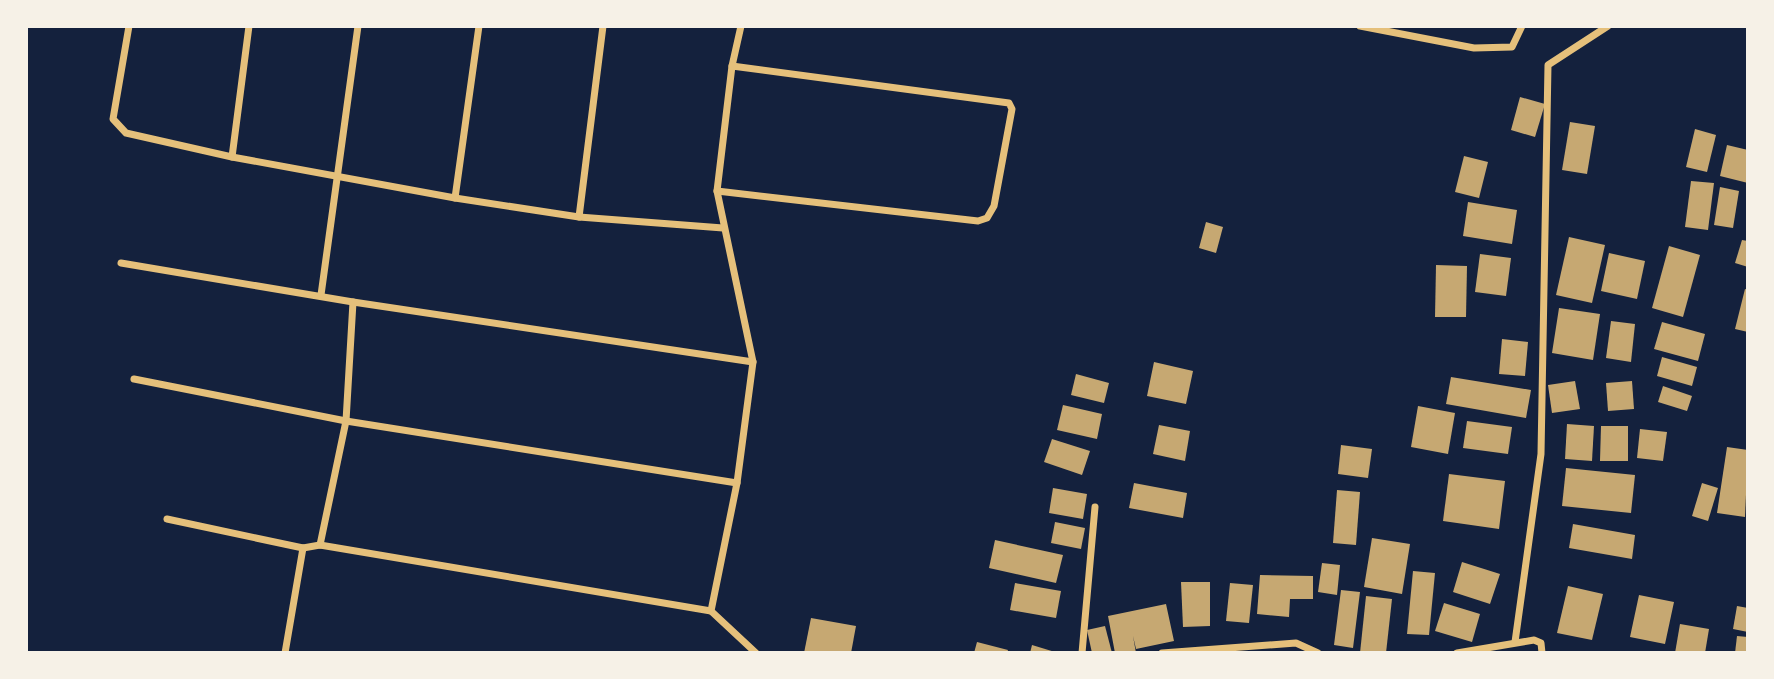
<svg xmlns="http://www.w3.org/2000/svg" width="1774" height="679" font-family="'Noto Serif',serif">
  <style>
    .building { fill: #c6a872 }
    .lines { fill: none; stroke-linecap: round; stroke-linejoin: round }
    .minor { stroke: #e5c07b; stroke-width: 7 }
  </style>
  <rect width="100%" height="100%" fill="#14213d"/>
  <!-- building -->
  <g class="building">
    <polygon points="1520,97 1545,104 1535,137 1511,130"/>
    <polygon points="1570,122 1595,126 1587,174 1562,170"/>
    <polygon points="1695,129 1716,135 1707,172 1686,167"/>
    <polygon points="1727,145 1748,150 1748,183 1720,176"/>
    <polygon points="1464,156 1488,162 1479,198 1455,192"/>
    <polygon points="1691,181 1714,183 1708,230 1685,227"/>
    <polygon points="1720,187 1739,191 1733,228 1714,225"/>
    <polygon points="1468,202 1517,210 1512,244 1463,236"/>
    <polygon points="1206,222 1223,227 1216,253 1199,248"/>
    <polygon points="1569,237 1605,245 1592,303 1556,295"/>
    <polygon points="1742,240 1748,241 1748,267 1735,263"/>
    <polygon points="1669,246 1700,255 1683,317 1652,308"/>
    <polygon points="1609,253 1645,261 1637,299 1601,291"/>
    <polygon points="1480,254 1511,258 1506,296 1475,292"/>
    <polygon points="1436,265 1467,266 1466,317 1435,317"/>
    <polygon points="1745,289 1748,290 1748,332 1735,329"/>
    <polygon points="1559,308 1600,314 1593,360 1552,353"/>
    <polygon points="1611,321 1635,324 1631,362 1606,358"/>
    <polygon points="1662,322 1705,334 1698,361 1654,349"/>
    <polygon points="1502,339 1528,342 1525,376 1499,374"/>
    <polygon points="1662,357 1697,367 1692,386 1657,376"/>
    <polygon points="1154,362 1193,371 1186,404 1147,396"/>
    <polygon points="1076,374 1109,383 1104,403 1071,395"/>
    <polygon points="1451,377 1531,390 1526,418 1446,404"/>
    <polygon points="1575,381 1580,409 1552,413 1548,385"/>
    <polygon points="1632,381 1634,409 1608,411 1606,383"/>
    <polygon points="1663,386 1692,396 1687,411 1658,402"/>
    <polygon points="1063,405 1102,414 1097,439 1057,430"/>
    <polygon points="1418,406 1455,413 1448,454 1411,447"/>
    <polygon points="1467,421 1512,427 1508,454 1463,448"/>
    <polygon points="1567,424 1594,426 1592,461 1565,459"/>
    <polygon points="1159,425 1190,431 1185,461 1153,454"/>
    <polygon points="1601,426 1628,426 1628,461 1600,461"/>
    <polygon points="1640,429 1667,432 1663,461 1637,458"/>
    <polygon points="1052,439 1090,451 1082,475 1044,462"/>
    <polygon points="1341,445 1372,449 1368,478 1338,474"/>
    <polygon points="1727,447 1748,450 1745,517 1717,513"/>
    <polygon points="1566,468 1635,475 1631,513 1562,506"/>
    <polygon points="1449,474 1505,481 1499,529 1443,521"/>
    <polygon points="1134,483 1187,493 1183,518 1129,508"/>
    <polygon points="1702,483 1718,488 1708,521 1692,516"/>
    <polygon points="1053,488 1087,494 1083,519 1049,513"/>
    <polygon points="1337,490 1360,492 1356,545 1333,543"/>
    <polygon points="1055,522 1085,528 1081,549 1051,543"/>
    <polygon points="1573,524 1635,535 1632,559 1569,548"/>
    <polygon points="1372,538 1410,544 1402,594 1364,587"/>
    <polygon points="995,540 1063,555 1056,583 989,568"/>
    <polygon points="1462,562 1500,574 1490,604 1453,592"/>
    <polygon points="1322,563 1340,565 1337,595 1318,592"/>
    <polygon points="1413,571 1435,573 1429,635 1407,634"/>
    <polygon points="1260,575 1313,576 1313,599 1290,599 1289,617 1257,614"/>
    <polygon points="1181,582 1210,582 1210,626 1183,627"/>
    <polygon points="1015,583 1061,591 1056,618 1010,610"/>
    <polygon points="1230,583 1253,585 1249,623 1226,621"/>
    <polygon points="1568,586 1603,594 1592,640 1557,633"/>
    <polygon points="1341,590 1360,592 1353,648 1334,645"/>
    <polygon points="1639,595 1674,602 1665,644 1630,637"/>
    <polygon points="1366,596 1392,599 1386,653 1360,653"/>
    <polygon points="1444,603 1480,614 1472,642 1435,631"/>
    <polygon points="1166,604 1174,641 1136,649 1133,636 1136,653 1115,653 1108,616"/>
    <polygon points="1737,606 1748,608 1748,632 1733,629"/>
    <polygon points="811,618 856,626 851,653 804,653"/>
    <polygon points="1680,624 1709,629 1705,653 1675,653"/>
    <polygon points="1105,626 1112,653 1092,653 1087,630"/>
    <polygon points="1737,636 1748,637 1748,653 1735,653"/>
    <polygon points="977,642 1008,650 1007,653 974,653"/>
    <polygon points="1032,645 1055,652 1055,653 1030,653"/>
  </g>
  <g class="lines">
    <!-- minor -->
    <g class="minor">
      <polyline points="129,26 113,119 126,133 232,157 455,198 579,217 723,228"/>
      <polyline points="741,26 732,66 717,191 753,362 737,483 711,611 756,653"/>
      <polyline points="1360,26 1474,48 1512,47 1522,26"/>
      <polyline points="232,157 249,26"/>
      <polyline points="717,191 978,221 987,218 994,206 1012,109 1009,103 732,66"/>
      <polyline points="455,198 479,26"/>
      <polyline points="579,217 603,26"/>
      <polyline points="121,263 353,302 753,362"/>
      <polyline points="321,295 358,26"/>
      <polyline points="134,379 346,421 737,483"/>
      <polyline points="167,519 303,548 320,545 711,611"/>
      <polyline points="320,545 346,421 353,302"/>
      <polyline points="1515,642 1541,454 1548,65 1608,26"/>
      <polyline points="285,653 303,548"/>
      <polyline points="1082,653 1095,507"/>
      <polyline points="1162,653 1296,643 1318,653"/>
      <polyline points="1457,653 1534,640 1541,643 1542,653"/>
    </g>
  </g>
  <!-- border -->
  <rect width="1774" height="679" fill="none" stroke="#f6f1e7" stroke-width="56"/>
</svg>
